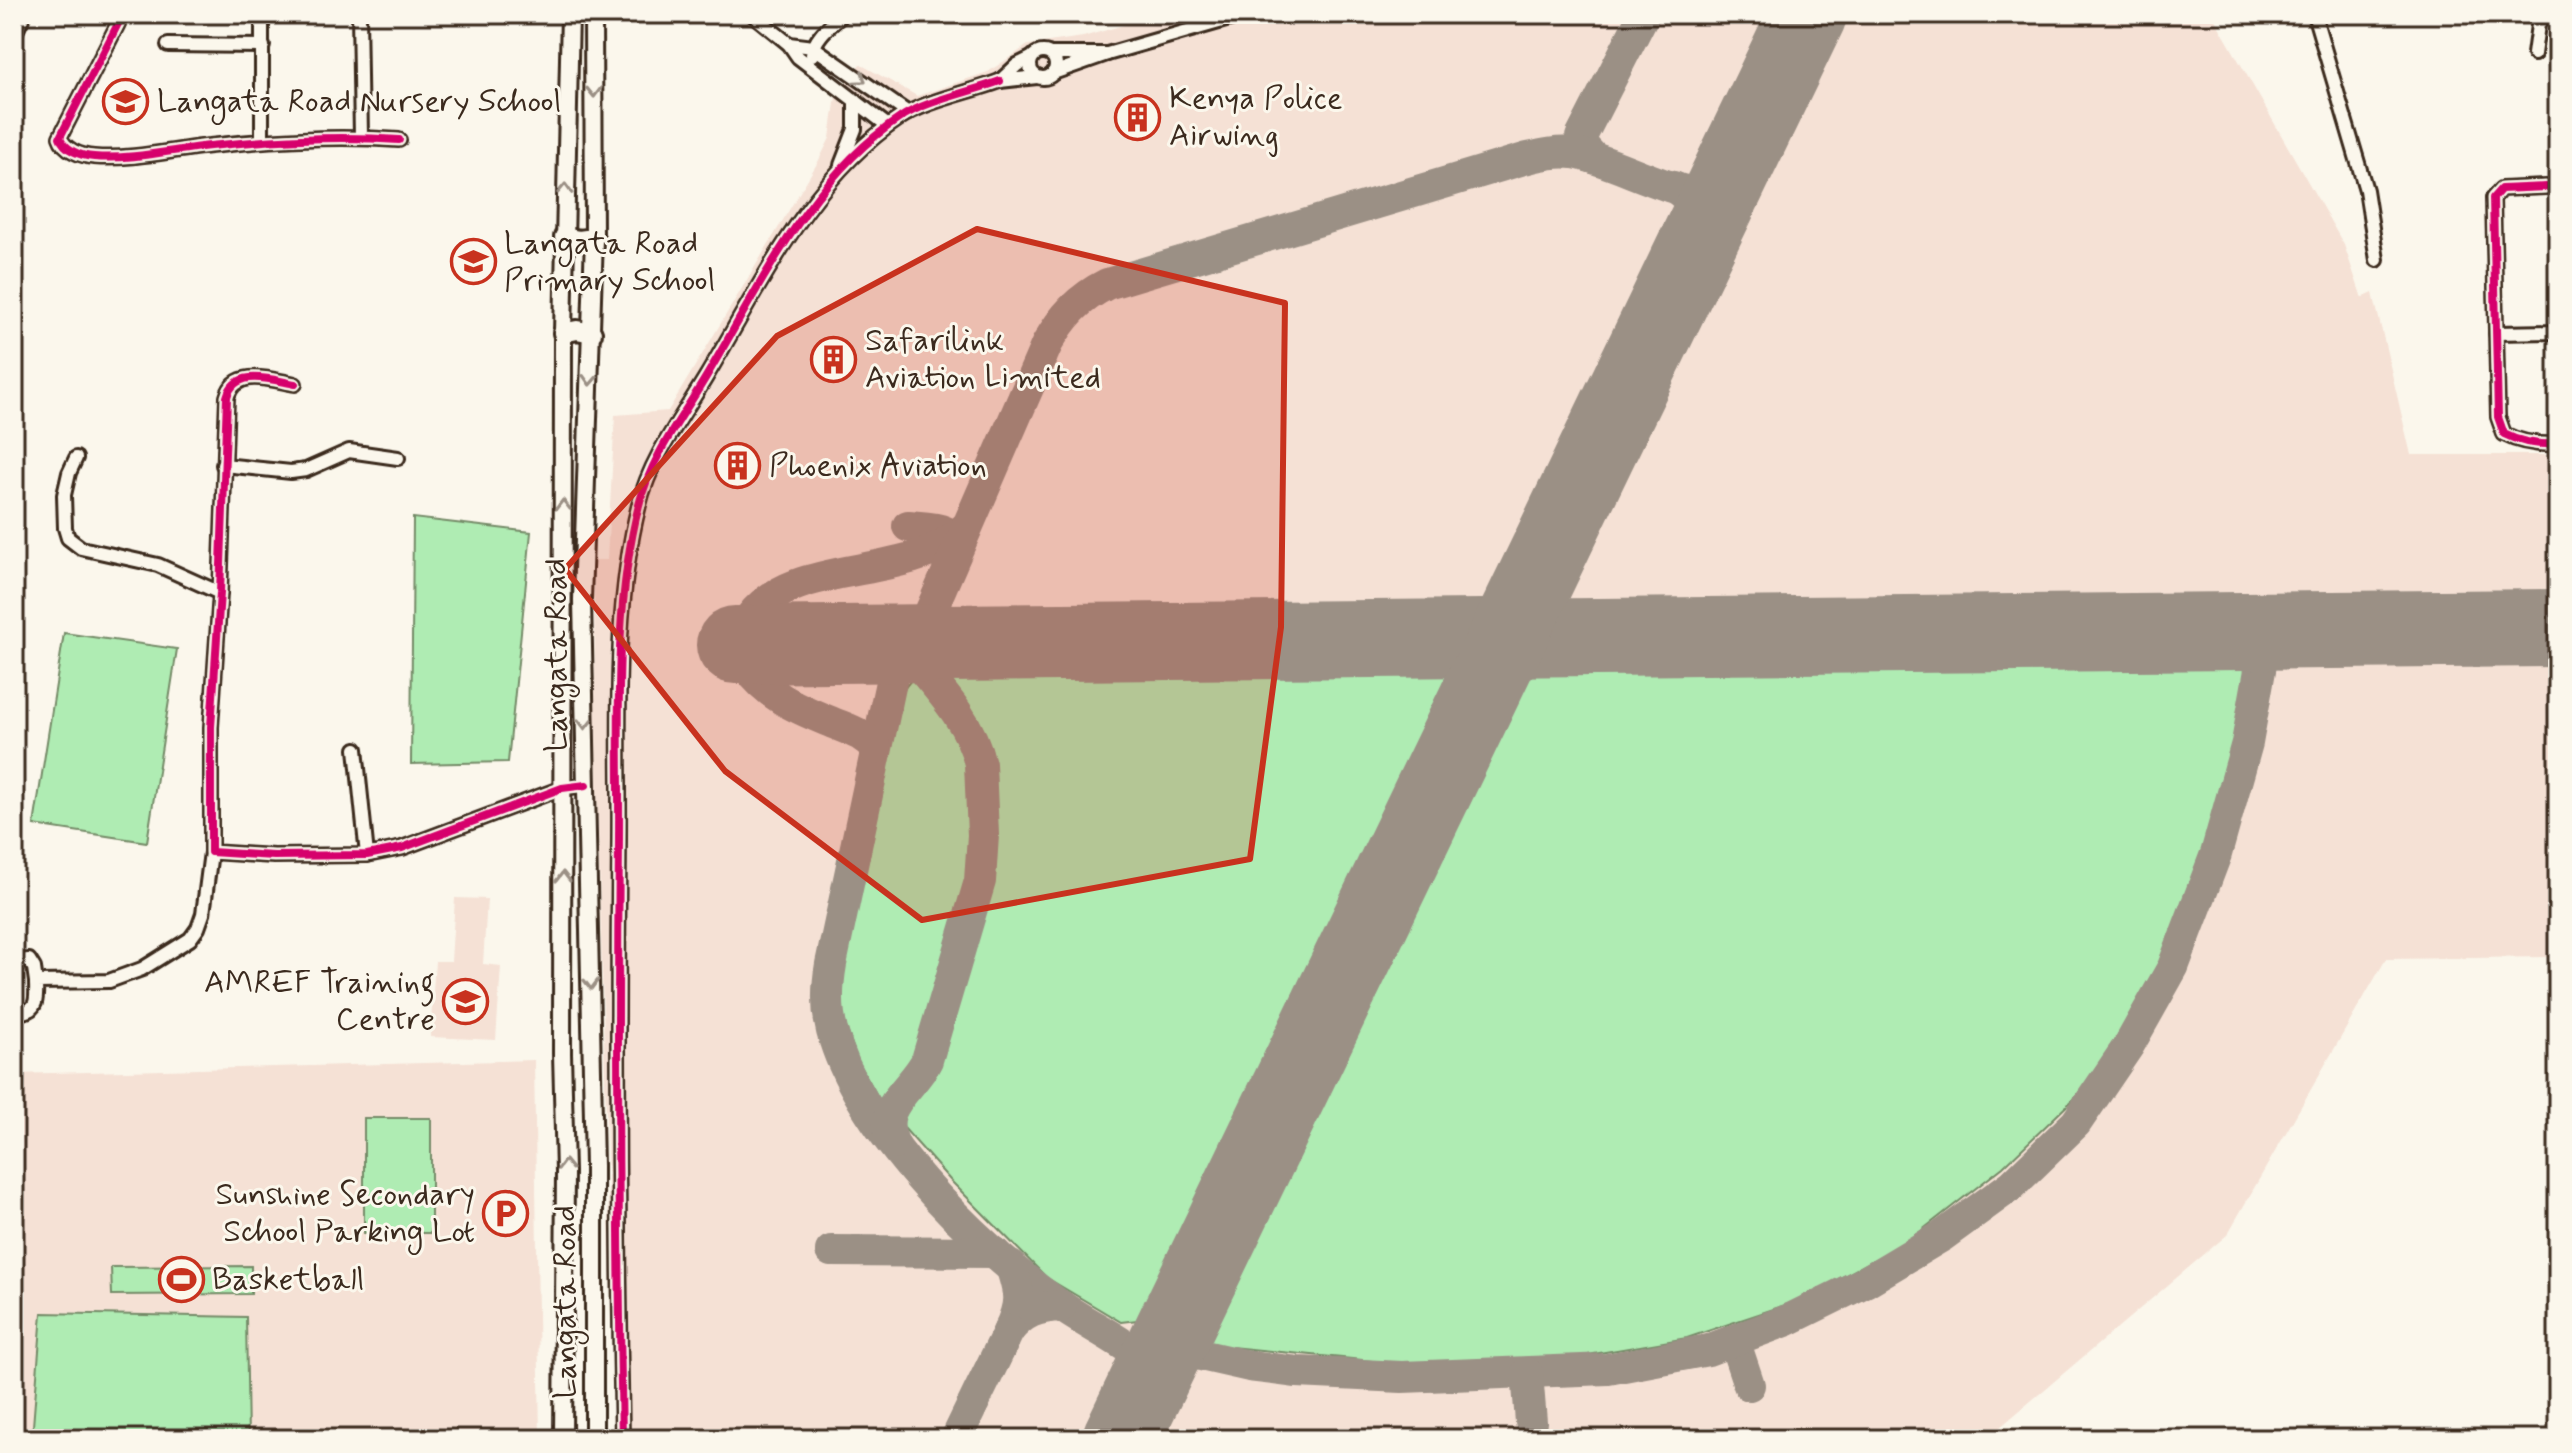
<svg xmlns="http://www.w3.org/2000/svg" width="2572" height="1453" font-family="Mynerve,sans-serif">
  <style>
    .built { fill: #f5e1d5 }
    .green { fill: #afecb3; stroke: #758b68; stroke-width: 2 }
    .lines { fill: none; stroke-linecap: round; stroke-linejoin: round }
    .taxiway { stroke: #9b9085; stroke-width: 32 }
    .runway { stroke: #9b9085; stroke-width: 78 }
    .street-casing { stroke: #3b2a1e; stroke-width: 18 }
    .secondary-casing { stroke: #3b2a1e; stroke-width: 22 }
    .primary-casing { stroke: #3b2a1e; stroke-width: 24 }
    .street { stroke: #fbf7ec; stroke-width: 12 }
    .secondary { stroke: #fbf7ec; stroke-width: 16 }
    .primary { stroke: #fbf7ec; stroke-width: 18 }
    .cycleway-casing { stroke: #fbf7ec; stroke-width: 13 }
    .cycleway { stroke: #d6006c; stroke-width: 8 }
    .oneway { stroke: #9b9085 }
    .marked { fill: #c8321e; fill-opacity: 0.2; stroke: #c8321e; stroke-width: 6; stroke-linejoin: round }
    .labels { text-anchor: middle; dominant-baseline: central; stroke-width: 6; stroke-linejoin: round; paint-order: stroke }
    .poi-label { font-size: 32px; fill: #3b2a1e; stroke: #fbf7ec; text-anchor: start }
    .street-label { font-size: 32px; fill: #3b2a1e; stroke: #fbf7ec }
  </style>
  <rect width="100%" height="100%" fill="#fbf7ec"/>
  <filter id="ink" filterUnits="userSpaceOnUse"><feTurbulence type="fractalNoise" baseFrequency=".0125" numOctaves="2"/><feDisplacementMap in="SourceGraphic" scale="16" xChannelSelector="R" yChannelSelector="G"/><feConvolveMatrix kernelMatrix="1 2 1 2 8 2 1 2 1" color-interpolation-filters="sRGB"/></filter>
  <g filter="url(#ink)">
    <!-- built -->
    <g class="built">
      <polygon points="1161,14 2212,14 2344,245 2362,298 2373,293 2411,455 2558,455 2558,957 2386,959 2227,1235 1986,1439 615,1439 595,720 594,560 607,560 615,415 668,411 818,162 830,138 836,96 860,64 917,96 988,72 1028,45 1083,37"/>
      <polygon points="455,898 487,899 483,964 501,966 496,1040 430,1037 435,961 451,961"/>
      <polygon points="534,1060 540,1439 14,1439 14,1074"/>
    </g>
    <!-- green -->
    <g class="green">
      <polygon points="413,518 531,532 508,762 411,764"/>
      <polygon points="64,633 177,649 147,842 34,825"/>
      <polygon points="2235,661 2245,670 2250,688 2228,777 2172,935 2135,1015 2081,1092 2003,1167 1908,1241 1800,1300 1687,1338 1582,1356 1454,1369 1191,1343 1526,672 1881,662"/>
      <path d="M929,670H1444L1454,675L1459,683L1154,1318L1121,1322L1047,1278L950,1180L880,1101L857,1059L845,1024L840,991L893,722C901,697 902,679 929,670Z"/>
      <rect x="364" y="1118" width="67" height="115"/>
      <polygon points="251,1266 251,1294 112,1295 111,1267"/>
      <polygon points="42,1313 246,1317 248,1439 32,1439"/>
    </g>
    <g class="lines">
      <!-- taxiway -->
      <g class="taxiway">
        <polyline points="1594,158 1582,145 1581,137 1644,14"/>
        <path d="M1674,187C1693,200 1701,212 1701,236"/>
        <path d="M908,526C928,528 959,525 955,554"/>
        <path d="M749,619C794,555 910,584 965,528"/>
        <path d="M954,644C941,638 927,631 929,615L1047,344C1062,317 1079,298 1107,284L1524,159C1541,155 1556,151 1573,153C1613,159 1674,197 1711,193C1718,192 1721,189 1726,184"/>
        <path d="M954,644L911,656L894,668L831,964C827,987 826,1008 832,1031C858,1128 974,1244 1054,1301C1082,1322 1115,1336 1142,1358L1145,1380L1129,1424"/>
        <path d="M745,664C769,698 797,708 833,723C850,730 865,734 876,749"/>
        <path d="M894,1144C874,1108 913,1089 927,1060L980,881L983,835L980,764C971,722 938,688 911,656"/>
        <polyline points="831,1251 994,1252"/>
        <path d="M1011,1266C1020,1294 1022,1303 1009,1330C1024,1312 1037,1307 1061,1306"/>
        <polyline points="1734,1340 1749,1385"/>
        <polyline points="1165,1347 1249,1366 1297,1372 1402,1377 1608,1369 1708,1350 1788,1320 1865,1282 1942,1236 2012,1185 2076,1123 2129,1045 2173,967 2216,854 2247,743 2267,631"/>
        <polyline points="1144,1355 1159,1350 1178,1322"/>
        <polyline points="1527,1373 1531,1422"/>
        <polyline points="956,1439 1009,1330"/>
      </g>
      <!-- runway -->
      <g class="runway">
        <polyline points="735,645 2558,628"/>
        <polyline points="1121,1439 1808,14"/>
      </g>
      <defs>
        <g id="street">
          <path d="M123,14L60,137C64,150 81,156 94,157C132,160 172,150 210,146C273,139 336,135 399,140"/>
          <polyline points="359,14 361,137"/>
          <polyline points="752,14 789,44 798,57 888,126"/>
          <polyline points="2314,14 2366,190 2377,260"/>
          <polyline points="789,44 813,47 908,113"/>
          <polyline points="168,45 263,46"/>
          <circle cx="1043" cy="65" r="13"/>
          <polyline points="1051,54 1107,54 1053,73"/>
          <polyline points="1107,54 1247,14"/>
          <polyline points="2534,54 2538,25 2544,14"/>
          <path d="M812,55C814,37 831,25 843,14"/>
          <polyline points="1031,58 1017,65 1000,81 1037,77"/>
          <polyline points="262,140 262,14"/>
          <polyline points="841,165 855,129 855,100"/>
          <path d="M2546,187L2501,189L2493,198L2498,417L2504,434C2521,443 2539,445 2558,444"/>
          <polyline points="2496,333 2558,332"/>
          <path d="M295,384C272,380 235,367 227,397L220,593L211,727V852L274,856L367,855L402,848L562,788L586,785"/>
          <polyline points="76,458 69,473 64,495 65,528 68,538 81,548 158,565 220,593"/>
          <polyline points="223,465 291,472 306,470 349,451 398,458"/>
          <polyline points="356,749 367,855"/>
          <polyline points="14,961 29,960 34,968 36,982"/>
          <path d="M14,1005L23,1012C39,1009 36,995 36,982L109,981L142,969L190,939L198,928L203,914L211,852"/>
          <path d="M622,1439C618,1239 617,1038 619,838C620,729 612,611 639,505C650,459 682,417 706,377C759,288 811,176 900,118C924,101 971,92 1000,81"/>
        </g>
        <g id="secondary">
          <polyline points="593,14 594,238 582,600 594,1166 594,1439"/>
          <polyline points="14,31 22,14"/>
          <polyline points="563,1439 565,1172 562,1053 563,333 570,14"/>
        </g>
        <g id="primary">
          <polyline points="564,237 579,240 594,238"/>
          <polyline points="563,333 577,330 592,333"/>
        </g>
      </defs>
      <!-- street casing -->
      <use href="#street" class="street-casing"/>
      <!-- secondary casing -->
      <use href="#secondary" class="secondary-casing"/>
      <!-- primary casing -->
      <use href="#primary" class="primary-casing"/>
      <!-- street -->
      <use href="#street" class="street"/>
      <!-- secondary -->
      <use href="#secondary" class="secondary"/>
      <!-- primary -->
      <use href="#primary" class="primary"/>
      <defs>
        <g id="cycleway">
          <path d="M123,14L60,137C64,150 81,156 94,157C132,160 172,150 210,146C273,139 336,135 399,140"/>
          <path d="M2546,187L2501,189L2493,198L2498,417L2504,434C2521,443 2539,445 2558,444"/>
          <path d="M295,384C272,380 235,367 227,397L220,593L211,727V852L274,856L367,855L402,848L562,788L586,785"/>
          <path d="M622,1439C618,1239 617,1038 619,838C620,729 612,611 639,505C650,459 682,417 706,377C759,288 811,176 900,118C924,101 971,92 1000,81"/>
        </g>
      </defs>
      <!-- cycleway casing -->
      <use href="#cycleway" class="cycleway-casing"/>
      <!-- cycleway -->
      <use href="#cycleway" class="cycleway"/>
    </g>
    <!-- one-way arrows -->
    <defs><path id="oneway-chevron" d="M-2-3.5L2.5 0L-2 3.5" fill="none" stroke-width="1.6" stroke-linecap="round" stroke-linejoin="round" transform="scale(2)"/></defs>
    <g class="oneway">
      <use href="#oneway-chevron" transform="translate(861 79) rotate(36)"/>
      <use href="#oneway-chevron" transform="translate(594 92) rotate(89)"/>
      <use href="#oneway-chevron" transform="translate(565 189) rotate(-88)"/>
      <use href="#oneway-chevron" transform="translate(590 380) rotate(93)"/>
      <use href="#oneway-chevron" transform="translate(563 505) rotate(-90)"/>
      <use href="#oneway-chevron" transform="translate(585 724) rotate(90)"/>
      <use href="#oneway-chevron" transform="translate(563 877) rotate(-90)"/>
      <use href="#oneway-chevron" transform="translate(591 984) rotate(89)"/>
      <use href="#oneway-chevron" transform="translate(565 1165) rotate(-91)"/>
    </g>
  </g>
  <!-- marked area -->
  <path class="marked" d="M977,229L1285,303L1281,627L1250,859L922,920L725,771L565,569L777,336Z"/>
  <!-- icons -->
  <defs>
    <symbol id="school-ring" viewBox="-11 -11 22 22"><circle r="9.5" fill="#fbf7ec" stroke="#c8321e" stroke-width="1.5"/><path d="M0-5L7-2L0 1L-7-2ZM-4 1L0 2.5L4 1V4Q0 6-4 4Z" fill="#c8321e"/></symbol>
    <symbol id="building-ring" viewBox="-11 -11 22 22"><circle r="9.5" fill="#fbf7ec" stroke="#c8321e" stroke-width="1.5"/><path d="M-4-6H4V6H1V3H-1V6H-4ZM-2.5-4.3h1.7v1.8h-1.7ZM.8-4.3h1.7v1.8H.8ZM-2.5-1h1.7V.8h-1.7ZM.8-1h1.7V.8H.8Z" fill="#c8321e"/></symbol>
    <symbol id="parking-ring" viewBox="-11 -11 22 22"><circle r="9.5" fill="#fbf7ec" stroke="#c8321e" stroke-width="1.5"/><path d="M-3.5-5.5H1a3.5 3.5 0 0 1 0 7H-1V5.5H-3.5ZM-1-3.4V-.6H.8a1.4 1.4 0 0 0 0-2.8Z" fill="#c8321e"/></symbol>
    <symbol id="stadium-ring" viewBox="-11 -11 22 22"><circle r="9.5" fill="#fbf7ec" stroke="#c8321e" stroke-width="1.5"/><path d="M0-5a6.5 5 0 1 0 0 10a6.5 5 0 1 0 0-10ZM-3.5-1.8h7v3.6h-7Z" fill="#c8321e"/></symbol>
  </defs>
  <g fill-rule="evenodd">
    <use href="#school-ring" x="100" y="76" width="51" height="51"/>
    <use href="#building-ring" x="1112" y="92" width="51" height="51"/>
    <use href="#school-ring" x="448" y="236" width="51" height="51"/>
    <use href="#building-ring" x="808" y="334" width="51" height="51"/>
    <use href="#building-ring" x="712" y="440" width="51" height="51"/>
    <use href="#school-ring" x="440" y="976" width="51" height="51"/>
    <use href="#parking-ring" x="480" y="1188" width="51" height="51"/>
    <use href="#stadium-ring" x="156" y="1254" width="51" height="51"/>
  </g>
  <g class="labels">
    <!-- poi labels -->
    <g class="poi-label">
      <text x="1169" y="99">Kenya Police<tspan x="1169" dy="37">Airwing</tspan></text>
      <text x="157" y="102">Langata Road Nursery School</text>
      <text x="504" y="244">Langata Road<tspan x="504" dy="37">Primary School</tspan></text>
      <text x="865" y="341">Safarilink<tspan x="865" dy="37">Aviation Limited</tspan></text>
      <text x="769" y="466">Phoenix Aviation</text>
      <text x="435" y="983" text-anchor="end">AMREF Training<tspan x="435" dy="37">Centre</tspan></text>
      <text x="475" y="1195" text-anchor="end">Sunshine Secondary<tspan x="475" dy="37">School Parking Lot</tspan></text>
      <text x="212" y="1280">Basketball</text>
    </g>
    <!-- street labels -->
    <g class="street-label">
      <text transform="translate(557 655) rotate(-90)">Langata Road</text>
      <text transform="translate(566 1302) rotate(-90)">Langata Road</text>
    </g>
  </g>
  <!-- margin -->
  <rect width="2572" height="1453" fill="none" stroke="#fbf7ec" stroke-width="48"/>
  <rect x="24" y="24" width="2524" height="1405" fill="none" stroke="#3b2a1e" stroke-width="3" filter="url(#ink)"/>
</svg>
